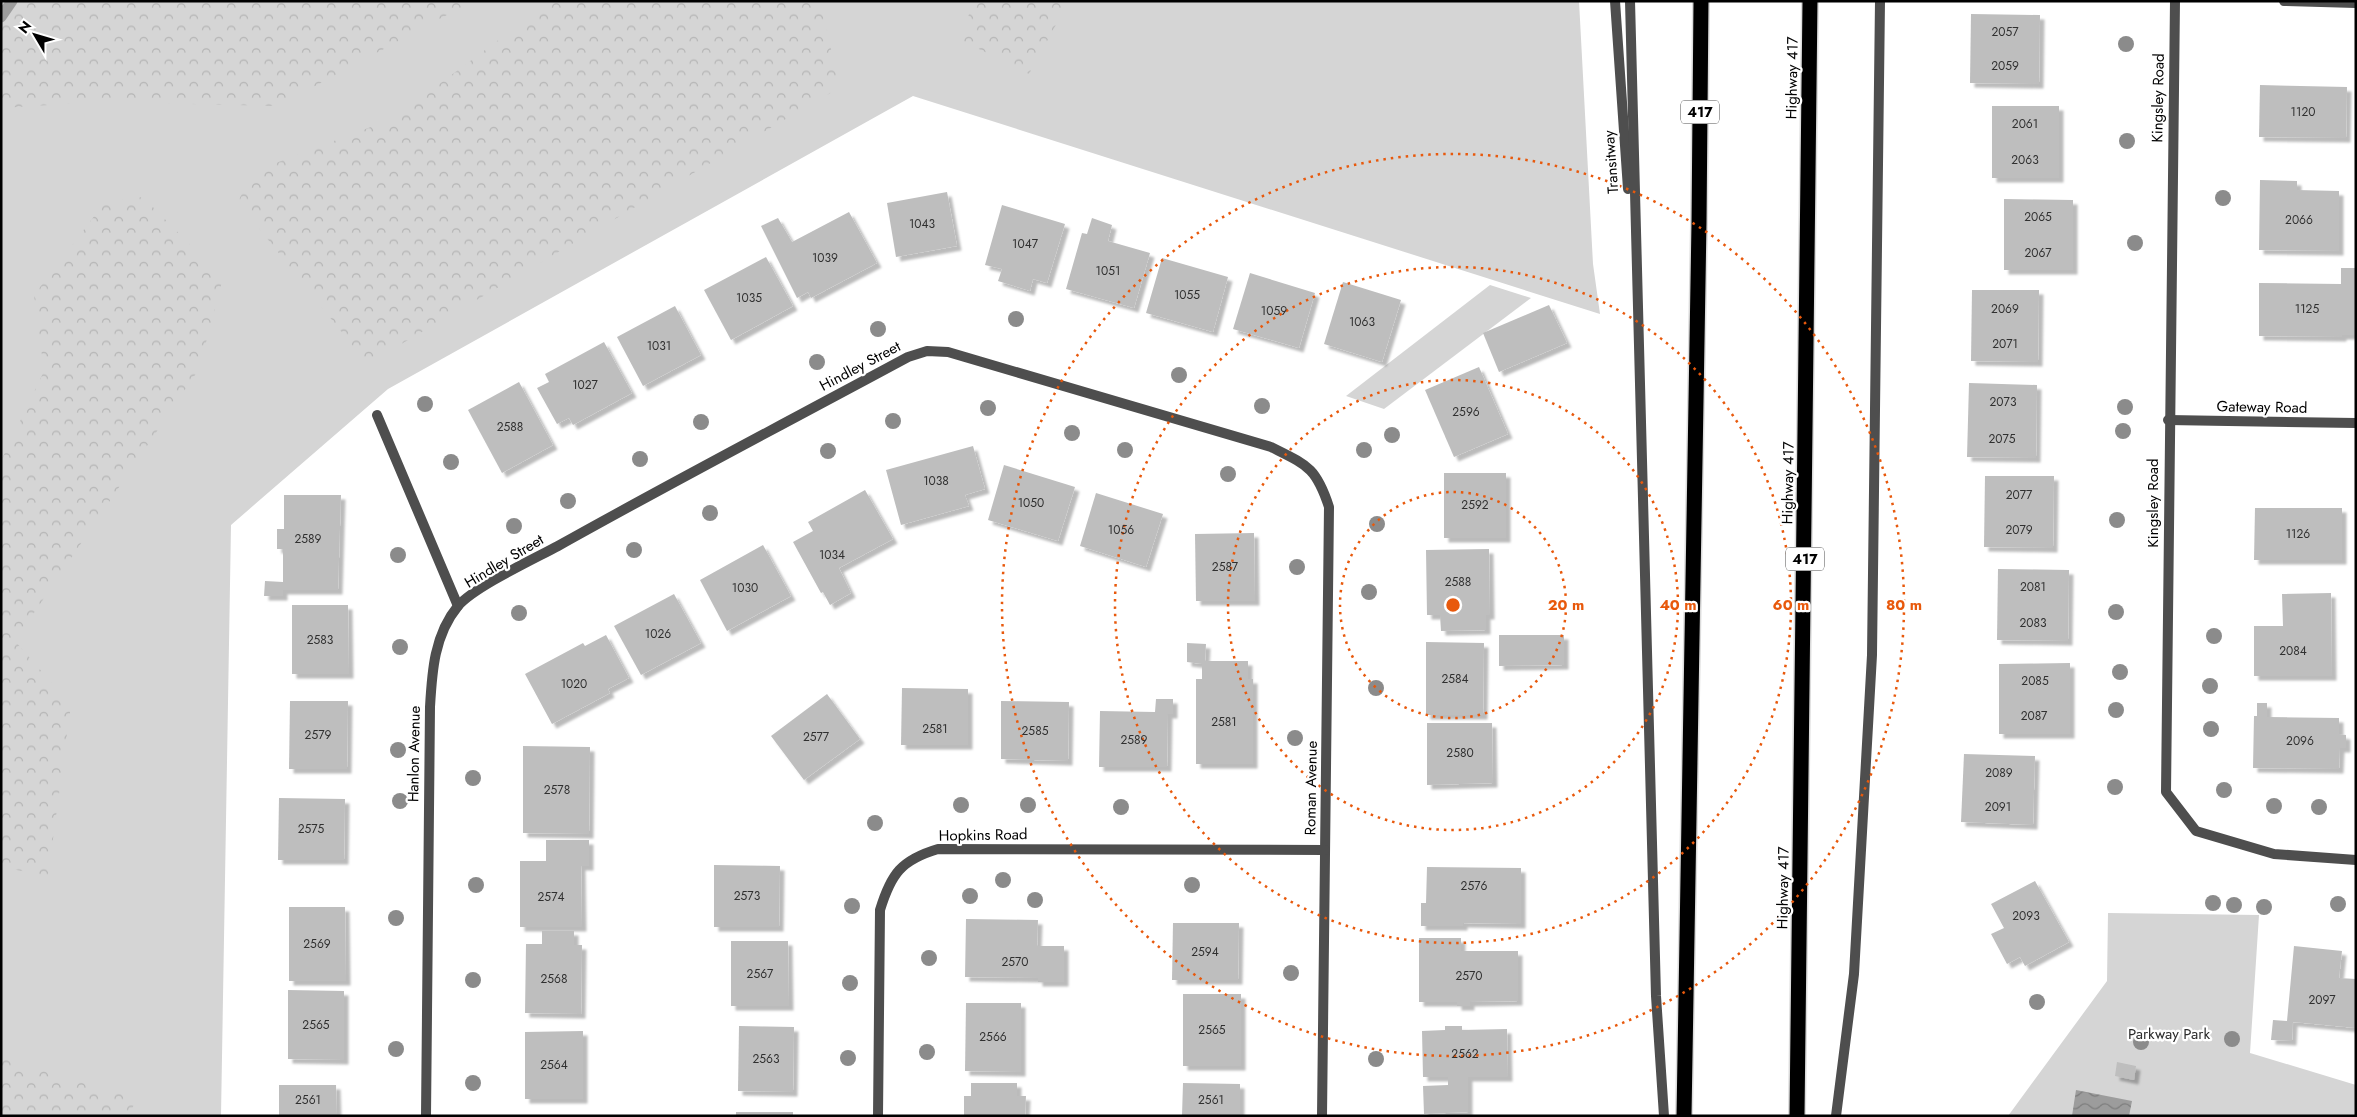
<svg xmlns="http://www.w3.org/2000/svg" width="2357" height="1117" font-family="Jost,sans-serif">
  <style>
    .green { fill: #d5d5d5 }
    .forest { fill: url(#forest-crowns) }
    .water { fill: url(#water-waves) }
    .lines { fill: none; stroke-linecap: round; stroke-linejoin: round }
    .stream { stroke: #9c9c9c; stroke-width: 11 }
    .building { fill: #bebebe; filter: url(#shadow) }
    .highway-casing { stroke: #dbdbdb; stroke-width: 18 }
    .lane { stroke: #4e4e4e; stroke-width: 10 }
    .street { stroke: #4e4e4e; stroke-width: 10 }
    .highway { stroke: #000; stroke-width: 15 }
    .tree { fill: #8b8b8b }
    .ring { fill: none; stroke: #e8590c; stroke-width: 2.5; stroke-dasharray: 2.5 5 }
    .labels { text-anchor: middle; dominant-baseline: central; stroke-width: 4.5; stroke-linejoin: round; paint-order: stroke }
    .number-label { font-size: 12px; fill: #303030 }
    .shield { fill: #fff; stroke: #4c4c4c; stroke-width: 1 }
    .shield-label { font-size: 14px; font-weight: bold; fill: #000 }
    .street-label { font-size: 15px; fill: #000; stroke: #fff }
    .park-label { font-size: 15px; fill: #2c2c2c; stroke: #fff }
    .centre { fill: #e8590c; stroke: #fff; stroke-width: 2.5 }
    .ring-label { font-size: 15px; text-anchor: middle; font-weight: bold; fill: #e8590c; stroke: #fff; stroke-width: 4.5; stroke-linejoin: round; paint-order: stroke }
  </style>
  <defs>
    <pattern id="forest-crowns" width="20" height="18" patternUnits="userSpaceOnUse" patternTransform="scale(1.25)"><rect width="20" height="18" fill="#d5d5d5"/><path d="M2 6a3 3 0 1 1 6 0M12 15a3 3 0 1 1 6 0" fill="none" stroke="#b5b5b5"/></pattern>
    <pattern id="water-waves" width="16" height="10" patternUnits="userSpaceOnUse" patternTransform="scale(1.25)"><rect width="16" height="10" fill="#9c9c9c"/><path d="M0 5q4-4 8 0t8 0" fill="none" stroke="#7d7d7d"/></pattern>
    <filter id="shadow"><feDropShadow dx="4.5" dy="4.5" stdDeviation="1" flood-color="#0004"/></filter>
  </defs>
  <rect width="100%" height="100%" fill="#fff"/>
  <!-- green -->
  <g class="green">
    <polygon points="1,1 1579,1 1593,264 1600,314 913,96 388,389 231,525 221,1116 1,1116"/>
    <polygon points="1490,285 1531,298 1384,409 1346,396"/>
    <polygon points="2108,913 2259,915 2250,1053 2356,1085 2356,1116 2008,1116 2107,981"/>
  </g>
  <!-- forest -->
  <g class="forest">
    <polygon points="1,1 473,1 278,106 98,102 1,108"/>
    <polygon points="551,1 821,1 839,88 367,364 238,202 252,172 392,119"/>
    <polygon points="973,1 1069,1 1029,74 961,40"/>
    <polygon points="143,197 223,278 199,369 15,641 71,705 48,876 1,867 1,461 44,371 34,295 105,202"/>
    <polygon points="1,1058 137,1099 128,1116 1,1116"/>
  </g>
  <!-- water -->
  <polygon class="water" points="2076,1090 2132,1101 2129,1116 2072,1116"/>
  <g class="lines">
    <!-- stream -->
    <polyline class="stream" points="1,17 12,1"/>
  </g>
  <!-- building -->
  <g class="building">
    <polygon points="1971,14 2040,15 2039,84 1970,83"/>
    <polygon points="2260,85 2347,87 2346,138 2259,137"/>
    <rect x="1992" y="106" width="67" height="72"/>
    <polygon points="2260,180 2297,181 2297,190 2339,191 2339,251 2259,250"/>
    <polygon points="947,192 957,246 896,257 887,203"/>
    <polygon points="2004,199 2073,200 2073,270 2004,270"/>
    <polygon points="1002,205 1065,224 1047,283 1033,279 1030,291 998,281 1002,269 985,265"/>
    <polygon points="849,212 877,263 811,298 808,292 797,298 761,226 778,218 792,242"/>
    <polygon points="1092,218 1112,225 1108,241 1150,253 1134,308 1066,289 1082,233 1087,234"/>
    <polygon points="766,257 793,306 731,340 704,290"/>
    <polygon points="1162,258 1228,277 1213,332 1146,313"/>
    <polygon points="2341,268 2356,268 2356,335 2342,335 2342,337 2259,336 2259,283 2341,284"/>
    <polygon points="1250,273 1315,293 1299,348 1233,329"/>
    <polygon points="1343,282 1401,300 1382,362 1324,344"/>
    <polygon points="1972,290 2039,290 2038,362 1971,361"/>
    <polygon points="1549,305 1567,343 1499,372 1483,333"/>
    <polygon points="675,306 701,355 643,386 617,337"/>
    <polygon points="604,342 632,393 573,425 569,418 557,424 537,388 549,382 545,374"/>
    <polygon points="1479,367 1508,434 1454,457 1425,390"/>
    <polygon points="519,382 553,445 502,473 468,410"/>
    <polygon points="1969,383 2037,385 2036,458 1967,457"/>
    <polygon points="973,446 985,489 965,495 969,506 901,525 886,470"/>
    <polygon points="1004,465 1075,487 1058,541 988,520"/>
    <rect x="1444" y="473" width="62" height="65"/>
    <polygon points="1985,476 2054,476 2053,548 1984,547"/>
    <polygon points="865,490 893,539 839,568 851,593 830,605 823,592 821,593 793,542 813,531 808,522"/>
    <polygon points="1096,493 1163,514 1146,567 1080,546"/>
    <polygon points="284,495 341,495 338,590 283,590 283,596 264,596 265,581 283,582 283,549 277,549 277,529 284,529"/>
    <polygon points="2255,508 2342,508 2342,560 2254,560"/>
    <polygon points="1254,533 1255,601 1196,601 1195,534"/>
    <polygon points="763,545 791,596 727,631 700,580"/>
    <polygon points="1489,549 1490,615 1486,615 1486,630 1441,631 1440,615 1427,615 1426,550"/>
    <polygon points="1998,569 2069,570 2068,641 1997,640"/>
    <polygon points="2331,593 2332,676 2254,676 2254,626 2283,626 2282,594"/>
    <polygon points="674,594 701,643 641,675 614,626"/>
    <polygon points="292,605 348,605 349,674 292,674"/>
    <polygon points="606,635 629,678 608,689 610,693 552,724 525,674 583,643 585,646"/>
    <polygon points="1499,635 1564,635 1564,665 1499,666"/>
    <polygon points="1426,642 1484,643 1483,715 1426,715"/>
    <polygon points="1187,643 1206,644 1205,661 1248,661 1248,679 1253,679 1253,764 1196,764 1196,679 1202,679 1202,664 1187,662"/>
    <polygon points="2070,663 2070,734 1999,734 1999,664"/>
    <polygon points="902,688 968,689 968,745 901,745"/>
    <polygon points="827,694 860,739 804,780 771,736"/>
    <polygon points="1156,699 1173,699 1173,714 1168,714 1167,767 1099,767 1100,711 1155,712"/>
    <polygon points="290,701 348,701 347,769 289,769"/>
    <polygon points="1001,701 1069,702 1068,761 1001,759"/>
    <polygon points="2257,703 2267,703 2267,717 2339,718 2339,734 2346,735 2346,748 2340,748 2339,769 2253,768 2254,716 2257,716"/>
    <polygon points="1427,723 1492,723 1493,783 1427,785"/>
    <polygon points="523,746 590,747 589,834 523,833"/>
    <polygon points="1964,754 2035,756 2033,825 1961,822"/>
    <polygon points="279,798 345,799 344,860 278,860"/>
    <polygon points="546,840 589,840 589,866 581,866 582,927 520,927 520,861 546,861"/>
    <polygon points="714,865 780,866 779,927 714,927"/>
    <polygon points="1427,867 1521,868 1521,924 1463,923 1463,926 1421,926 1421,903 1426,903"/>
    <polygon points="2035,881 2069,942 2025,966 2020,957 2007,964 1991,934 2004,928 1991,904"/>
    <polygon points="289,907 345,907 346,981 289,981"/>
    <polygon points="966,919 1038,920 1037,946 1064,946 1064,982 1038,982 1038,978 965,977"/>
    <polygon points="1173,923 1239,923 1238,980 1172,980"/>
    <polygon points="542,931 574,931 574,945 582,945 581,1014 525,1013 526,944 542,944"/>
    <polygon points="1419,938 1461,938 1461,951 1518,951 1518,1001 1470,1002 1470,1006 1457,1006 1457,1002 1419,1002"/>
    <polygon points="731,941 788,941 789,1006 731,1006"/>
    <polygon points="2294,946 2342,951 2339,978 2356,979 2356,1028 2293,1022 2292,1041 2271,1040 2273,1020 2287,1021"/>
    <polygon points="288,990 344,991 344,1060 288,1059"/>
    <rect x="1183" y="994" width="58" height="72"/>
    <polygon points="966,1003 1021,1003 1021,1072 965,1071"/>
    <polygon points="739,1026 794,1027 793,1092 738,1091"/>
    <polygon points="1445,1026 1462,1026 1462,1030 1507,1029 1508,1077 1468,1077 1468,1112 1424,1114 1423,1086 1448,1085 1448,1077 1423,1077 1422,1031 1445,1030"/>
    <polygon points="583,1031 583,1099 525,1099 525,1032"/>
    <polygon points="2117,1062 2136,1066 2134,1080 2115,1076"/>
    <polygon points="971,1083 1017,1083 1017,1096 1026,1096 1025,1116 964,1116 964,1096 971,1096"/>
    <polygon points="1183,1083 1240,1084 1240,1116 1182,1116"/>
    <polygon points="279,1085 336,1085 337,1116 279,1116"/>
    <rect x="736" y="1112" width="57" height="4"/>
  </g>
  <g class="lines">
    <defs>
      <g id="highway">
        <polyline points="1684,1116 1699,223 1701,1"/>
        <polyline points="1797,1116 1810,1"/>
      </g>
    </defs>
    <!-- highway casing -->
    <use href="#highway" class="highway-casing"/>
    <!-- lane -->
    <g class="lane">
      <polyline points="1615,1 1628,189"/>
      <polyline points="1630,1 1656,996 1664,1116"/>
      <polyline points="1836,1116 1854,974 1872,655 1880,1"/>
    </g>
    <!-- street -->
    <g class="street">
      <polyline points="2175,1 2166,792 2196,831 2274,854 2356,860"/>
      <polyline points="2284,1 2356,3"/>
      <polyline points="377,415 458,606"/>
      <polyline points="2168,420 2356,423"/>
      <path d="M426,1116L430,707C432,672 434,635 458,606C474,587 534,559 558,546C674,481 791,420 908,357L927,351L948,352L1271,447C1307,465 1316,467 1329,507L1322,1116"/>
      <path d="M878,1116L880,910C891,874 901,860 938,849L1325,850"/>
    </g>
    <!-- highway -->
    <use href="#highway" class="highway"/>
  </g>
  <!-- trees -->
  <g class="tree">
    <circle cx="2126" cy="44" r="8"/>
    <circle cx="2127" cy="141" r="8"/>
    <circle cx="2223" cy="198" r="8"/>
    <circle cx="2135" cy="243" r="8"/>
    <circle cx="1016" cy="319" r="8"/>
    <circle cx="878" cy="329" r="8"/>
    <circle cx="817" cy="362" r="8"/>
    <circle cx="1179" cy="375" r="8"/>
    <circle cx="425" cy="404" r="8"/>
    <circle cx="1262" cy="406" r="8"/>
    <circle cx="2125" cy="407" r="8"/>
    <circle cx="988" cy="408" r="8"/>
    <circle cx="893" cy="421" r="8"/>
    <circle cx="701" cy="422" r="8"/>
    <circle cx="2123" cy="431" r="8"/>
    <circle cx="1072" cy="433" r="8"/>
    <circle cx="1392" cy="435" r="8"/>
    <circle cx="1125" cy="450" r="8"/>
    <circle cx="1364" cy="450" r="8"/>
    <circle cx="828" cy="451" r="8"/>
    <circle cx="640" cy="459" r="8"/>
    <circle cx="451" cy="462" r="8"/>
    <circle cx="1228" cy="474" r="8"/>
    <circle cx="568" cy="501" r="8"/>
    <circle cx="710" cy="513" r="8"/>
    <circle cx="2117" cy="520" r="8"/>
    <circle cx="1377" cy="524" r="8"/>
    <circle cx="514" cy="526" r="8"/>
    <circle cx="634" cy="550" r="8"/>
    <circle cx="398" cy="555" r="8"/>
    <circle cx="1297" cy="567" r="8"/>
    <circle cx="1369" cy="592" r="8"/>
    <circle cx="2116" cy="612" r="8"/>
    <circle cx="519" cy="613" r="8"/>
    <circle cx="2214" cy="636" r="8"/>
    <circle cx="400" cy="647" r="8"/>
    <circle cx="2120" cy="672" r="8"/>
    <circle cx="2210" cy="686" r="8"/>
    <circle cx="1376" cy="688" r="8"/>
    <circle cx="2116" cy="710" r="8"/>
    <circle cx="2211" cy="729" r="8"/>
    <circle cx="1295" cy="738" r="8"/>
    <circle cx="398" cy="750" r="8"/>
    <circle cx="473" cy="778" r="8"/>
    <circle cx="2115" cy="787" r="8"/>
    <circle cx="2224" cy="790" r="8"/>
    <circle cx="400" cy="801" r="8"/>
    <circle cx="961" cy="805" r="8"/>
    <circle cx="1028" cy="805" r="8"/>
    <circle cx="2274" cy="806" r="8"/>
    <circle cx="1121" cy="807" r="8"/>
    <circle cx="2319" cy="807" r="8"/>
    <circle cx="875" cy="823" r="8"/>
    <circle cx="1003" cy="880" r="8"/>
    <circle cx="476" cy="885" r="8"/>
    <circle cx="1192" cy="885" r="8"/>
    <circle cx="970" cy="896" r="8"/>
    <circle cx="1035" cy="900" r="8"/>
    <circle cx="2213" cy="903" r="8"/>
    <circle cx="2338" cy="904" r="8"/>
    <circle cx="2234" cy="905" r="8"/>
    <circle cx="852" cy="906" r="8"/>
    <circle cx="2264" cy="907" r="8"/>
    <circle cx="396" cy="918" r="8"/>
    <circle cx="929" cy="958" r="8"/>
    <circle cx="1291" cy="973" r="8"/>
    <circle cx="473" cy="980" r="8"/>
    <circle cx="850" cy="983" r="8"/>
    <circle cx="2037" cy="1002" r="8"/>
    <circle cx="2232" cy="1039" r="8"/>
    <circle cx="2141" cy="1042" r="8"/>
    <circle cx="396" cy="1049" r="8"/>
    <circle cx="927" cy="1052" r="8"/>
    <circle cx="848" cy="1058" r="8"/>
    <circle cx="1376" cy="1059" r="8"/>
    <circle cx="473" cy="1083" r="8"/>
  </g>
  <!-- distance rings -->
  <g class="ring">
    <circle cx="1453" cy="605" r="113"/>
    <circle cx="1453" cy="605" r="225"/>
    <circle cx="1453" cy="605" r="338"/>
    <circle cx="1453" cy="605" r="451"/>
  </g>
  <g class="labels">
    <!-- number labels -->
    <g class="number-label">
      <text x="2005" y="32">2057</text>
      <text x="2005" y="66">2059</text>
      <text x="2303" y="112">1120</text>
      <text x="2025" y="124">2061</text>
      <text x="2025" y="160">2063</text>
      <text x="2038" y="217">2065</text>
      <text x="2299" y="220">2066</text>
      <text x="922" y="224">1043</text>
      <text x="1025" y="244">1047</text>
      <text x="2038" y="253">2067</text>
      <text x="825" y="258">1039</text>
      <text x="1108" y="271">1051</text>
      <text x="1187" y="295">1055</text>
      <text x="749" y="298">1035</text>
      <text x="2005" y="309">2069</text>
      <text x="2307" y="309">1125</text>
      <text x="1274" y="311">1059</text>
      <text x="1362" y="322">1063</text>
      <text x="2005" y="344">2071</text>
      <text x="659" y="346">1031</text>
      <text x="585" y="385">1027</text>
      <text x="2003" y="402">2073</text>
      <text x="1466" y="412">2596</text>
      <text x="510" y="427">2588</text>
      <text x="2002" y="439">2075</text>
      <text x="936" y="481">1038</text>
      <text x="2019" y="495">2077</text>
      <text x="1031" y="503">1050</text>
      <text x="1475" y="505">2592</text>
      <text x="1121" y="530">1056</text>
      <text x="2019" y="530">2079</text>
      <text x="2298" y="534">1126</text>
      <text x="308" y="539">2589</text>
      <text x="832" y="555">1034</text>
      <text x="1225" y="567">2587</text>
      <text x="1458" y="582">2588</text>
      <text x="2033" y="587">2081</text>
      <text x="745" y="588">1030</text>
      <text x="2033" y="623">2083</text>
      <text x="658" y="634">1026</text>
      <text x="320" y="640">2583</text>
      <text x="2293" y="651">2084</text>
      <text x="1455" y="679">2584</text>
      <text x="2035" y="681">2085</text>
      <text x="574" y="684">1020</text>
      <text x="2034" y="716">2087</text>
      <text x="1224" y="722">2581</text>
      <text x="935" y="729">2581</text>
      <text x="1035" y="731">2585</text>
      <text x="318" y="735">2579</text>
      <text x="816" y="737">2577</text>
      <text x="1134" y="740">2589</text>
      <text x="2300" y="741">2096</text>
      <text x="1460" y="753">2580</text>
      <text x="1999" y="773">2089</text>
      <text x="557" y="790">2578</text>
      <text x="1998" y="807">2091</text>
      <text x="311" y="829">2575</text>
      <text x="1474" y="886">2576</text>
      <text x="747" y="896">2573</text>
      <text x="551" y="897">2574</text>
      <text x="2026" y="916">2093</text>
      <text x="317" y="944">2569</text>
      <text x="1205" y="952">2594</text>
      <text x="1015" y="962">2570</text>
      <text x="760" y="974">2567</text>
      <text x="1469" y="976">2570</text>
      <text x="554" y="979">2568</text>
      <text x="2322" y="1000">2097</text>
      <text x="316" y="1025">2565</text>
      <text x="1212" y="1030">2565</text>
      <text x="993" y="1037">2566</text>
      <text x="1465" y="1054">2562</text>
      <text x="766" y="1059">2563</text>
      <text x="554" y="1065">2564</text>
      <text x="308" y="1100">2561</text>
      <text x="1211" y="1100">2561</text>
    </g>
    <!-- shield labels -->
    <g class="shield">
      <rect x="1681" y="100.5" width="38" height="23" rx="4"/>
      <rect x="1786" y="547.5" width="38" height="23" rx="4"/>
    </g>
    <g class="shield-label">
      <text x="1700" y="112">417</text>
      <text x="1805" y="559">417</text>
    </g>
    <!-- street labels -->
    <g class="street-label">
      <text transform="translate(1792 78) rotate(-89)">Highway 417</text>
      <text transform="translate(2158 98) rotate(-89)">Kingsley Road</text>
      <text transform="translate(1611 162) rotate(-94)">Transitway</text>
      <text transform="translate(860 366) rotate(-28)">Hindley Street</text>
      <text transform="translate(2262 407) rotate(1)">Gateway Road</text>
      <text transform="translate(1788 483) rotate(-89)">Highway 417</text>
      <text transform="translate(2153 503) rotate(-90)">Kingsley Road</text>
      <text transform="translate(504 561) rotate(-31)">Hindley Street</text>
      <text transform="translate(414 754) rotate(-89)">Hanlon Avenue</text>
      <text transform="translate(1311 788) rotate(-89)">Roman Avenue</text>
      <text transform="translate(983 835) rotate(-1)">Hopkins Road</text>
      <text transform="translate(1783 888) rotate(-89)">Highway 417</text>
    </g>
    <!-- park labels -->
    <g class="park-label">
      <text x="2169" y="1034">Parkway Park</text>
    </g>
  </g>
  <circle cx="1453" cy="605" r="8" class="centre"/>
  <g class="ring-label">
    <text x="1566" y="610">20 m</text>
    <text x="1678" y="610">40 m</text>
    <text x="1791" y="610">60 m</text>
    <text x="1904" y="610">80 m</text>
  </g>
  <!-- border -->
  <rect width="2357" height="1117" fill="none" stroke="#000000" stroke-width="5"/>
  <!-- north arrow -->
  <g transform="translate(35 35) rotate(308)" stroke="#ffffff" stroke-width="4" paint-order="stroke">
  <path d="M0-4L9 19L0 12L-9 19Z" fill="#000000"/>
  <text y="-8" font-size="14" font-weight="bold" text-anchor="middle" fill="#000000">N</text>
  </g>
</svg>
